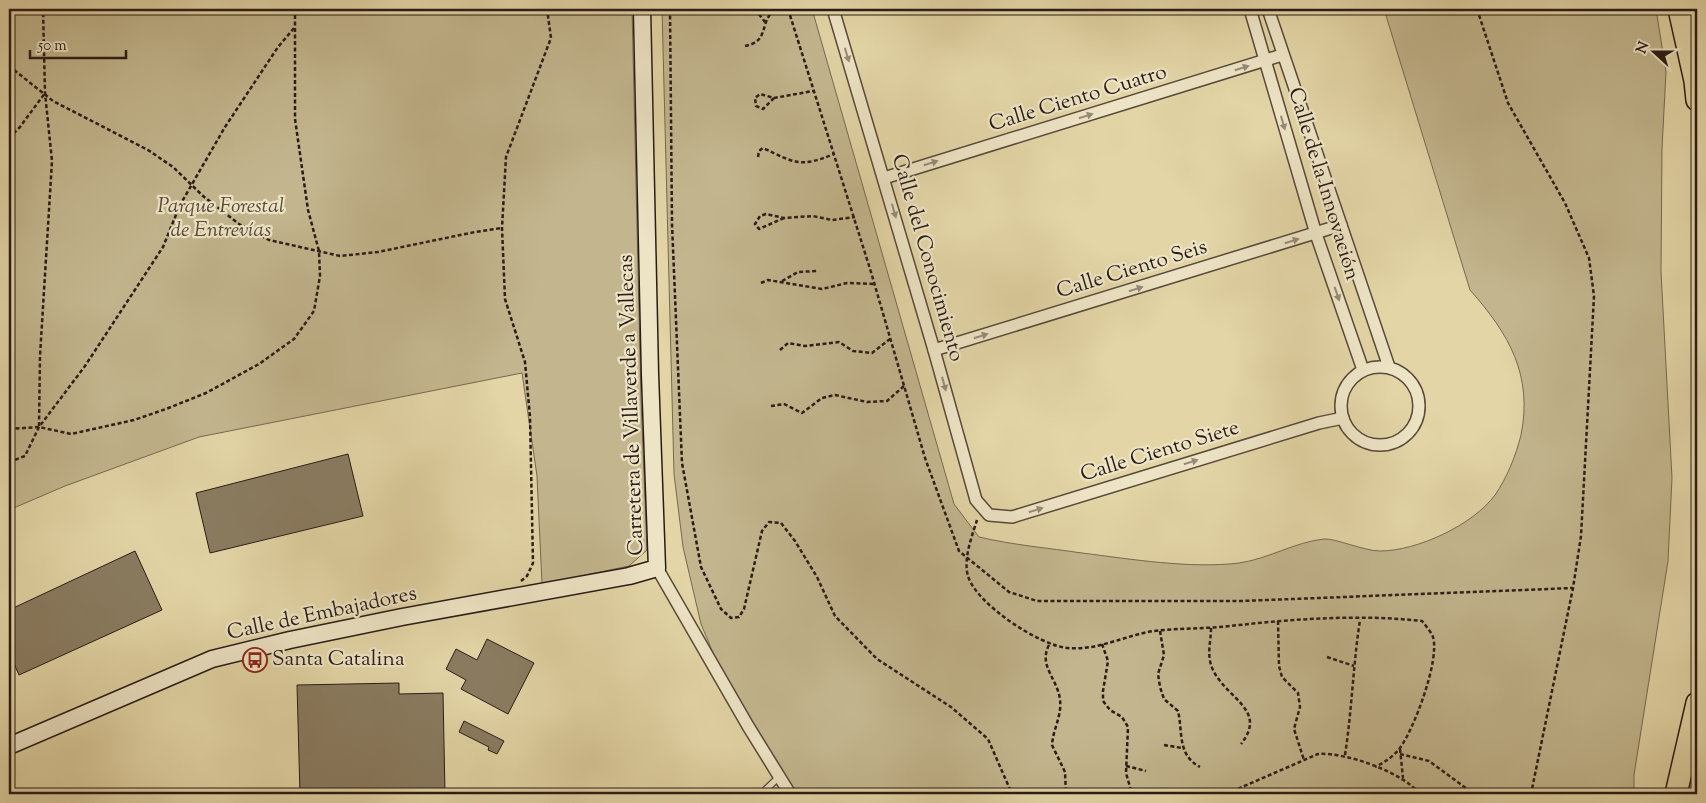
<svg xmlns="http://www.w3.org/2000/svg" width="1706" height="803" font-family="'Sorts Mill Goudy',serif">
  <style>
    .green { fill: #c3b68e; stroke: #766952 }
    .building { fill: #8a7c61; stroke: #291c17 }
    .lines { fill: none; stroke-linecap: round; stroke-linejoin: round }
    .lane-casing { stroke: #584a3b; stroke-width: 8 }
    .street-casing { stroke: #584a3b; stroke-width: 14 }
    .secondary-casing { stroke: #291c17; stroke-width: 19 }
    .highway-casing { stroke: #291c17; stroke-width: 24 }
    .path { stroke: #291c17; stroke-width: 2.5; stroke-dasharray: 4 2.5; stroke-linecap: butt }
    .lane { stroke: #ede4c5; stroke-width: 5.5 }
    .street { stroke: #ede4c5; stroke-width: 11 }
    .secondary { stroke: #ede4c5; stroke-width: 16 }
    .highway { stroke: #e3d5a6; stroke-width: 21 }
    .oneway { fill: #958a77 }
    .labels { text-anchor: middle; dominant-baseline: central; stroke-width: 4.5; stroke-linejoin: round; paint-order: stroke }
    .street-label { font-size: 21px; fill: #291c17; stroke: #ede4c5 }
    .park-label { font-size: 21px; font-style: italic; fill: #574a3b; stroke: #ede4c5 }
    .poi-label { font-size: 21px; fill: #291c17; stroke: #ede4c5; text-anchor: start }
  </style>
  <rect width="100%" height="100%" fill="#e3d5a6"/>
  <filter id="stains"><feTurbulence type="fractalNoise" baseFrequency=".004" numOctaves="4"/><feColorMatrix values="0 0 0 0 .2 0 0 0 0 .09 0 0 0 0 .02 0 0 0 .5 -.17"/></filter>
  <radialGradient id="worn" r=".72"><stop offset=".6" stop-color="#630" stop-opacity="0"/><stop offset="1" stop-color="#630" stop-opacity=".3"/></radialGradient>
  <!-- green -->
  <g class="green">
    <polygon points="9,9 632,9 641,401 647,550 629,566 542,584 537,476 522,373 199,437 65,486 9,510"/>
    <path d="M662,9H812L954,504L979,537C1013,545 1048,548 1082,553C1130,559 1191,569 1239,563C1268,559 1295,542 1324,539C1335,538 1364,551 1380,551C1417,551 1473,525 1495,495C1507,478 1516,455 1521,435C1533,375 1509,334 1470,290L1384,9H1656L1666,72L1662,148L1661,272L1672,478L1668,561L1634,775V794H794L716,660L701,624L683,547L674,474Z"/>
  </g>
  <!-- building -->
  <g class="building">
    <polygon points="348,454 363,516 210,553 196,493"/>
    <polygon points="135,551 162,610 19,675 9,652 9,610"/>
    <polygon points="487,639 534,663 508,714 461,689 466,680 446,669 456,649 477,660"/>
    <polygon points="399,683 399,694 443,693 445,794 300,794 297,685"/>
    <polygon points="464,721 504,741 497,754 488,750 489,747 459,732"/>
  </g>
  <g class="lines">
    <defs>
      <polyline id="lane" points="761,794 779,777"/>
      <g id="street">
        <polyline points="833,9 934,350 976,500 989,515 1012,517 1319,423 1343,418"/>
        <polyline points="1250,9 1316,234 1363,370"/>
        <polyline points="1268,9 1389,367"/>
        <polyline points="884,178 1282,55"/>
        <polyline points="934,350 1341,225"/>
        <circle cx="1380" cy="406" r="39"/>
        <polyline points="657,568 748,726 790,794"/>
      </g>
      <polyline id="secondary" points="9,746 212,659 290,640 402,617 629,576 657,568 650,374 642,9"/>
      <g id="highway">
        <polyline points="1679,9 1695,81 1697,100"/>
        <polyline points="1676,794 1697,703"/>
      </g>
    </defs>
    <!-- lane casing -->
    <use href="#lane" class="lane-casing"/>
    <!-- street casing -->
    <use href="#street" class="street-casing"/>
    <!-- secondary casing -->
    <use href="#secondary" class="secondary-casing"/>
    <!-- highway casing -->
    <use href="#highway" class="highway-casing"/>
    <!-- path -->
    <g class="path">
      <polyline points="670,9 672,224 682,463 701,567 721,609 731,618 739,617 744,609 762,531 769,522 781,523 795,541 817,577 835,616 877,659 951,707 988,739 1012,794"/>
      <polyline points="755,9 765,22"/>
      <polyline points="788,9 871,272 925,458 959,551 1009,592 1037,601 1242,601 1573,588"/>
      <polyline points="1477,9 1508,103 1565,203 1589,258 1594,296 1581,536 1573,588 1531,794"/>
      <path d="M745,46C771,41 758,21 776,9"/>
      <polyline points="9,66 53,101 148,150 173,167 203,196 239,224 269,240 340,256 378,252 475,232 502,228"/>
      <polyline points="774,98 763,109 756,106 755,98 760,94 774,98 813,91"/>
      <polyline points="9,138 20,127 45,93"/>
      <path d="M758,157L759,151L763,148C795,163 800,168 834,154"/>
      <polyline points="784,218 759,229 755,224 760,216 766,214 784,218 813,216 832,220 855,217"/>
      <polyline points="782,281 798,272 818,271"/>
      <polyline points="761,283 768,280 822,289 847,283 875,284"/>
      <polyline points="780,350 788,343 805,346 839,342 853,351 872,353 890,339"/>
      <polyline points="771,406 784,404 802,413 822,398 835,395 867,402 887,401 904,386"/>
      <polyline points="39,426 40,356 52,161 45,93 43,9"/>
      <polyline points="9,429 39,427 71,434 134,420 166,409 206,393 259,364 294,339 314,311 320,276 319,251 308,210 295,119 295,9"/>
      <polyline points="9,462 25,456 39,427 85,366 163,247 180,205 225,127 278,47 295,27"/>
      <path d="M977,520C972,536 963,559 968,576C976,604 1040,646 1068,648C1097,651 1126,635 1154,631C1179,628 1204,629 1230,626C1293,619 1359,614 1422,621C1426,626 1431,632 1433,637C1440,660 1414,729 1400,748C1393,757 1385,762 1375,767"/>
      <polyline points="521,581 527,576 533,563 530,417 525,362 505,299 502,228 506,157 551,38 547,9"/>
      <polyline points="1278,621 1279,666 1282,677 1298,693 1300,707 1294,729 1304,760"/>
      <path d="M1211,628C1211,643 1206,655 1213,670C1227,699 1268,710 1241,744"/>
      <path d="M1160,631L1164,655L1158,674L1160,687L1164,699L1178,711C1183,732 1177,755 1200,767"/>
      <polyline points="1102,644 1108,661 1103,691 1103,701 1110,710 1122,717 1128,727 1126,773 1132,794"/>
      <path d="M1049,645C1038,666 1058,679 1060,700C1062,716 1053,729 1052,745L1065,772L1066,794"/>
      <polyline points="1327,657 1354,666"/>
      <polyline points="1164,745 1182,748"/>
      <polyline points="1400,749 1403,778"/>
      <polyline points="1400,754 1429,761 1474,794"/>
      <path d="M1345,755C1352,710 1353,665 1360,620"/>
      <polyline points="1126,766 1146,771"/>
      <polyline points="1085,794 1086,794"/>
      <path d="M1226,794L1318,754C1346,752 1402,772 1420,794"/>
    </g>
    <!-- lane -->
    <use href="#lane" class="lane"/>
    <!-- street -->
    <use href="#street" class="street"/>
    <!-- secondary -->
    <use href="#secondary" class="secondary"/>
    <!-- highway -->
    <use href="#highway" class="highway"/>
  </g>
  <!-- one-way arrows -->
  <defs><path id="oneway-solid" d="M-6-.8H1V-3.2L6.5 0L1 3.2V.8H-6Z" transform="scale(1.25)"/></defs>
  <g class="oneway">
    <use href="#oneway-solid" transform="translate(847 55) rotate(73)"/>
    <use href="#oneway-solid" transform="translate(1242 68) rotate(-17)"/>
    <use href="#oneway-solid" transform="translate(1086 116) rotate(-17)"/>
    <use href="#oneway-solid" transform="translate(1283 123) rotate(74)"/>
    <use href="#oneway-solid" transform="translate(931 163) rotate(-17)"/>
    <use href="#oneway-solid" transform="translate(894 211) rotate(74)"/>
    <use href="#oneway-solid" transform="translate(1292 241) rotate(-17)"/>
    <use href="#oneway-solid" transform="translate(1136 289) rotate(-17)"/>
    <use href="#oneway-solid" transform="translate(1337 294) rotate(71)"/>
    <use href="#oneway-solid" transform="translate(981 336) rotate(-17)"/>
    <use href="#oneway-solid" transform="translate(944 384) rotate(75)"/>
    <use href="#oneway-solid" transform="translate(1191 462) rotate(-17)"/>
    <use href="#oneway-solid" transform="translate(1036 510) rotate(-17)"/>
  </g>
  <!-- icons -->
  <defs>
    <symbol id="bus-ring" viewBox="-11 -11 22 22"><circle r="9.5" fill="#ede4c5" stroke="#8f2418" stroke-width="1.5"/><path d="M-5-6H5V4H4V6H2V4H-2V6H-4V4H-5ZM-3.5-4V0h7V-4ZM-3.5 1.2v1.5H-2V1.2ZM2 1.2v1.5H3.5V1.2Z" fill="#8f2418"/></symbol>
  </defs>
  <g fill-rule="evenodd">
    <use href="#bus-ring" x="241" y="646" width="28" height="28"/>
  </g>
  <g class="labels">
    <!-- street labels -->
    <g class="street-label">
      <text transform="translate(1078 99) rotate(-17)">Calle Ciento Cuatro</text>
      <text transform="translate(1323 184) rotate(73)">Calle de la Innovación</text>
      <text transform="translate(927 258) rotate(74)">Calle del Conocimiento</text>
      <text transform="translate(1132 270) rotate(-17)">Calle Ciento Seis</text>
      <text transform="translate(632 405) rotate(-92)">Carretera de Villaverde a Vallecas</text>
      <text transform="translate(1160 452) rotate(-17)">Calle Ciento Siete</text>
      <text transform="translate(322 614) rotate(-12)">Calle de Embajadores</text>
    </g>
    <!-- park labels -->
    <g class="park-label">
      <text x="221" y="207">Parque Forestal<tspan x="221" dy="24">de Entrevías</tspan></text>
    </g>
    <!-- poi labels -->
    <g class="poi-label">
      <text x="272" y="660">Santa Catalina</text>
    </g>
  </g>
  <!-- margin -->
  <rect width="1706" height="803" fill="none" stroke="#e3d5a6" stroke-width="30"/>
  <rect x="10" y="10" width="1686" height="783" fill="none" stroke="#291c17" stroke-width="2.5"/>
  <rect x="15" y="15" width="1676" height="773" fill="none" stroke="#291c17"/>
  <!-- north arrow -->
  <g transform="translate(1654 52) rotate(291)" stroke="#ede4c5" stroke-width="4" paint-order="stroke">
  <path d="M0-4L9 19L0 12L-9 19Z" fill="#291c17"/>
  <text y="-8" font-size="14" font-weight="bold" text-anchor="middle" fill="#291c17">N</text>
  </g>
  <!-- scale -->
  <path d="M30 50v8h96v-8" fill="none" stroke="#291c17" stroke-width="2.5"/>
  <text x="38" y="50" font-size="15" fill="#291c17" stroke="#ede4c5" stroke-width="4" paint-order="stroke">50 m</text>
  <rect width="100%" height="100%" filter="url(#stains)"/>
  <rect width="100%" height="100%" fill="url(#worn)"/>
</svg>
